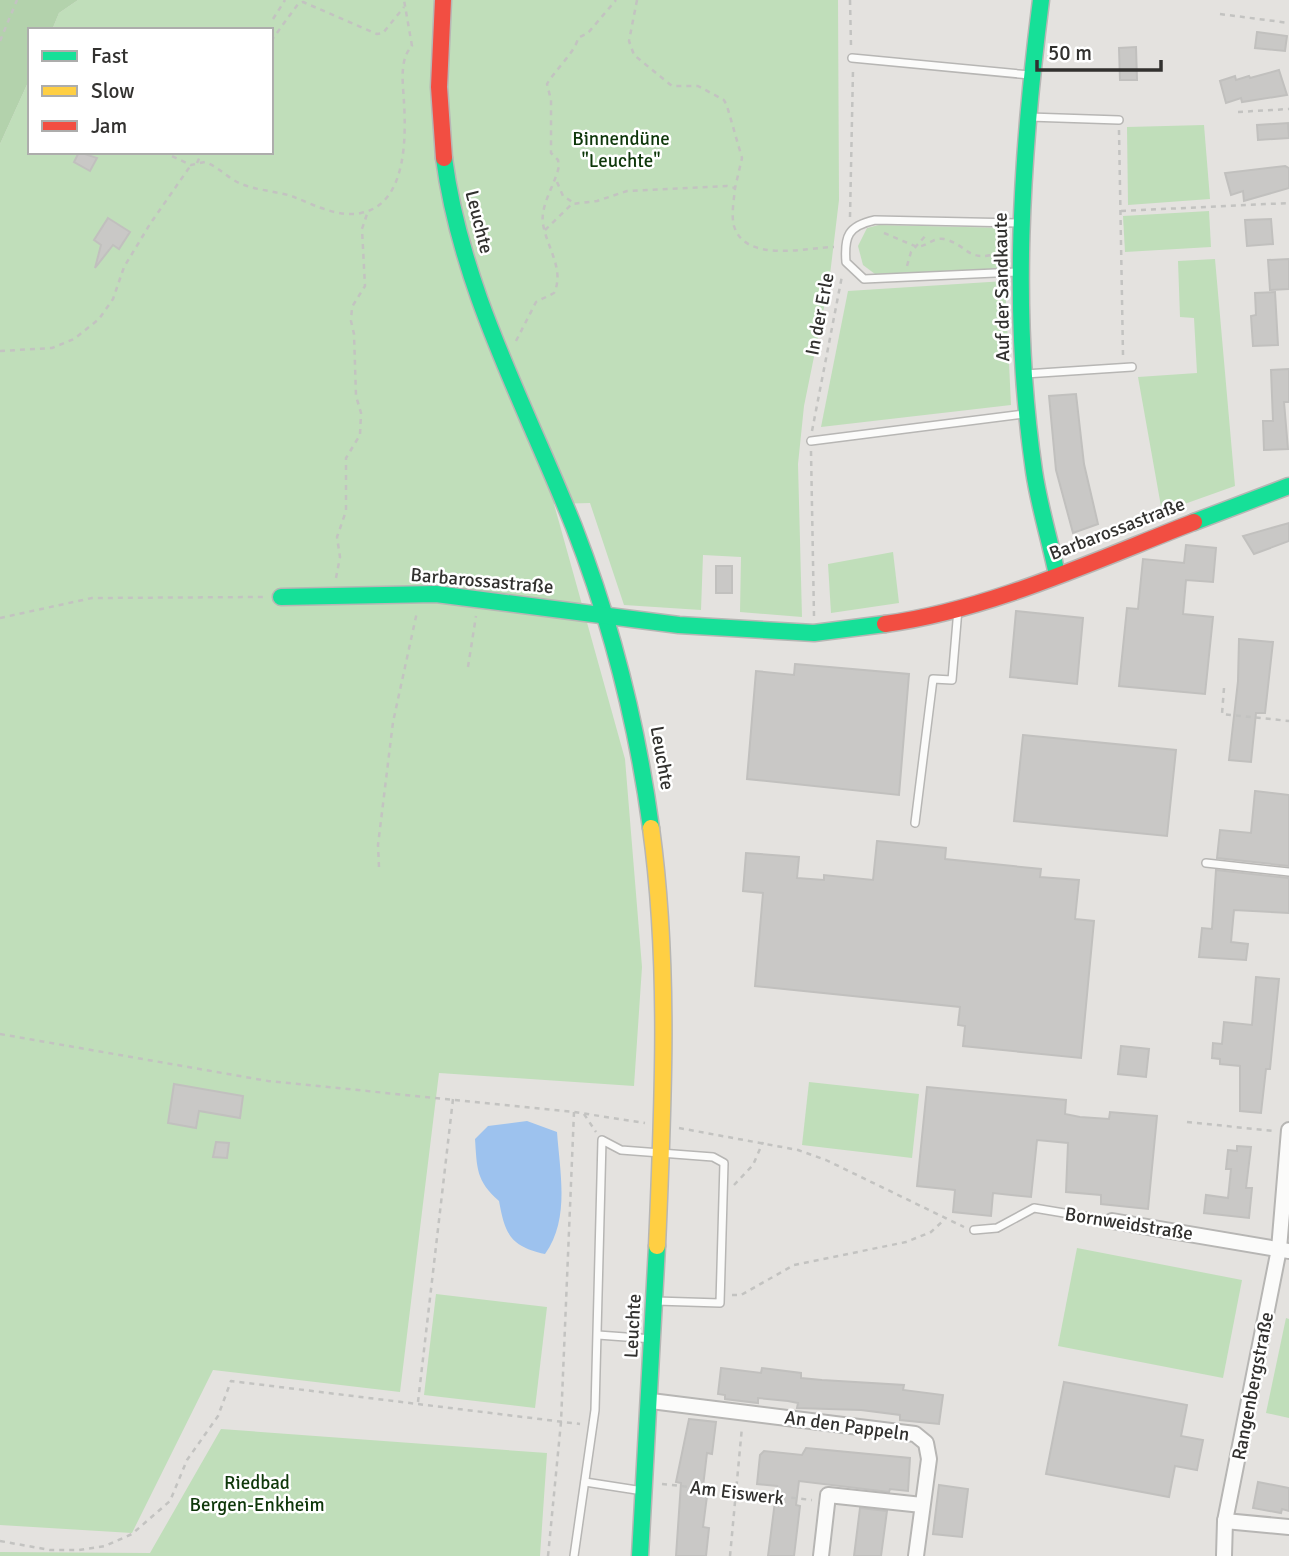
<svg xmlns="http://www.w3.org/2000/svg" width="1289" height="1556" font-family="Signika,sans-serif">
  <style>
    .green { fill: #c0deba }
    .forest { fill: #b3d2ac }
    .water { fill: #9dc2ee }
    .building { fill: #c9c8c6; stroke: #c1c0be; stroke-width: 2 }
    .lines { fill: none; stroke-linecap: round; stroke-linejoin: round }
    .lane-casing { stroke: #b7b6b4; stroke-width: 10 }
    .street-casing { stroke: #b7b6b4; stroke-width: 18 }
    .fast-casing { stroke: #b7b6b4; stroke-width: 19 }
    .slow-casing { stroke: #b7b6b4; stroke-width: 19 }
    .jam-casing { stroke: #b7b6b4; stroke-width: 19 }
    .path { stroke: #c3c3c1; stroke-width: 2.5; stroke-dasharray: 5 5; stroke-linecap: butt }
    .lane { stroke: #fbfbfa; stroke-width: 7 }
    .street { stroke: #fbfbfa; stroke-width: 14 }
    .fast { stroke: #16e098; stroke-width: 16 }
    .slow { stroke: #ffcf43; stroke-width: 16 }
    .jam { stroke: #f24e42; stroke-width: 16 }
    .labels { text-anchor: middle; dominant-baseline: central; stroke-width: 5; stroke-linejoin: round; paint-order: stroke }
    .park-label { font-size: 19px; fill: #0e370a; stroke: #fff }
    .street-label { font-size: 19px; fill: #32312f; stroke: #fff }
  </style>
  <rect width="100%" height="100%" fill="#e4e2df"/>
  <!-- green -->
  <g class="green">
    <polygon points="78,0 838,0 839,200 829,283 804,406 798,464 802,617 740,612 741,557 703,555 701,610 624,605 590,503 554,504 625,759 642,967 634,1086 439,1073 400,1392 213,1370 132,1533 0,1525 0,144 30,78 30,152 271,152 271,30 52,30 59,13"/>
    <polygon points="1204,125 1210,199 1128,205 1127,127"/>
    <polygon points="1209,211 1211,247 1125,252 1123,216"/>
    <polygon points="879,225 1008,228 1007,269 875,274 863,265 858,246 867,228"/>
    <polygon points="1215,259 1235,486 1162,512 1138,377 1197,373 1194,318 1180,317 1178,261"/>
    <polygon points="1005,281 1011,405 821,427 848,291"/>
    <polygon points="893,552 899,603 831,613 828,564"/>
    <polygon points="809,1082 919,1094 912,1158 802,1145"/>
    <polygon points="1077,1248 1242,1280 1223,1378 1058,1346"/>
    <polygon points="436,1294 547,1307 535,1408 424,1395"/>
    <polygon points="1286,1318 1289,1319 1289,1418 1266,1413"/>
    <polygon points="221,1429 547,1453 540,1556 0,1556 0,1552 150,1553"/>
  </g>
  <!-- forest -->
  <polygon class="forest" points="0,0 78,0 59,13 52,30 30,30 30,78 0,144"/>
  <!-- water -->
  <path class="water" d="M527,1121L557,1132C560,1173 570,1219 545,1254C510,1246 505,1234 499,1201C476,1181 477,1168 475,1139L488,1126Z"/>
  <!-- building -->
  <g class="building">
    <polygon points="1257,32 1287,36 1285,51 1255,48"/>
    <polygon points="1136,47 1137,80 1120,80 1119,48"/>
    <polygon points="1279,70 1287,95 1242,102 1241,98 1226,103 1220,81 1235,76 1236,80 1249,76 1250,78"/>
    <polygon points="1288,123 1289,138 1258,140 1257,125"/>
    <polygon points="79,152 97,158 90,171 74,162"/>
    <polygon points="1285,166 1289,168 1289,188 1244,201 1243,191 1231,195 1225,173"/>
    <polygon points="108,218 130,232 119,249 113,245 95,268 101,245 94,240"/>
    <polygon points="1271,219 1273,244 1247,246 1245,220"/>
    <polygon points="1289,259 1289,289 1270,290 1268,260"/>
    <polygon points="1275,292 1278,345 1253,346 1251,316 1256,315 1255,293"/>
    <polygon points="1289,369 1289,402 1284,402 1288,449 1264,450 1263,421 1273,421 1271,370"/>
    <polygon points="1076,394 1084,464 1098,524 1073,533 1056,470 1049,396"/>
    <polygon points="1289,523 1289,541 1254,554 1243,536"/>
    <polygon points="1186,545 1216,548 1213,582 1186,580 1183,614 1213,617 1205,694 1119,686 1127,608 1138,609 1143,559 1184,563"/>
    <rect x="716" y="566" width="16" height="27"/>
    <polygon points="1016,611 1083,618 1077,684 1010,677"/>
    <polygon points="1239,639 1273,642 1265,713 1256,713 1251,762 1229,760 1238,681"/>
    <polygon points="795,664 909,674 899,795 747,779 756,671 794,675"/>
    <polygon points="1023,735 1176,750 1167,836 1014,821"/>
    <polygon points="1255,791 1289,795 1289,866 1217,858 1220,830 1251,833"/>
    <polygon points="877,841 946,848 945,859 1041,869 1040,877 1079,880 1075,919 1094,921 1081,1058 963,1046 965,1026 958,1025 960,1007 755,986 763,893 743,891 746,853 799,857 797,878 824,880 824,875 873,880"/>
    <polygon points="1216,870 1289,878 1289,913 1234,910 1231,942 1248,944 1246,960 1199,957 1202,928 1212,929"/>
    <polygon points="1256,977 1279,979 1270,1069 1266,1069 1261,1113 1240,1111 1240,1066 1220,1064 1220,1059 1212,1058 1213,1043 1222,1044 1224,1022 1252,1025"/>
    <polygon points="1121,1046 1149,1049 1146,1077 1118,1074"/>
    <polygon points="174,1084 243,1096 240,1118 199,1111 196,1128 168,1123"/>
    <polygon points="927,1087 1066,1100 1065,1114 1080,1117 1109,1119 1110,1112 1157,1116 1148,1209 1101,1204 1101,1195 1066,1192 1068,1143 1037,1140 1031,1197 993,1193 991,1216 953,1212 955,1190 917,1186"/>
    <polygon points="216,1142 229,1143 227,1158 213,1157"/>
    <polygon points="1237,1146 1251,1147 1246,1188 1252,1188 1249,1218 1204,1213 1206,1195 1228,1198 1231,1169 1226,1169 1228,1150 1237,1151"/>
    <polygon points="721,1368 761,1373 762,1368 801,1373 801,1378 822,1380 904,1385 903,1390 943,1395 939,1424 900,1420 900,1415 861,1410 797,1408 798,1403 788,1401 758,1398 758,1403 725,1399 725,1395 718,1394"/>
    <polygon points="1064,1382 1187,1405 1181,1436 1203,1440 1197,1470 1175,1466 1169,1497 1046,1474"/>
    <polygon points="689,1419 716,1422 712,1454 707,1453 702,1495 707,1496 703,1527 709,1528 706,1556 676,1556 681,1483 676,1482"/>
    <polygon points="806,1448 910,1458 908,1491 890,1489 889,1492 799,1481 796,1505 800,1506 794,1556 768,1556 777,1486 757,1484 760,1455 764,1451 802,1455"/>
    <polygon points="1258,1482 1289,1488 1289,1511 1282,1509 1281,1513 1253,1508"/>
    <polygon points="939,1485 968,1489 962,1537 933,1534"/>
    <polygon points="860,1508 887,1511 881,1556 854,1556"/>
  </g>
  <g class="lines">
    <defs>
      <g id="lane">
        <polyline points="852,58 1030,75"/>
        <polyline points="1029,117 1119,120"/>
        <path d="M1017,272L864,279L846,262C844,236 848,226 875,220L1020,223"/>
        <polyline points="1025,374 1132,367"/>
        <polyline points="811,441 1024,414"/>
        <polyline points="915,823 933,679 952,680 958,609"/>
        <polyline points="1206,863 1289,872"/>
        <polyline points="974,1230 997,1228 1034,1208 1112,1221"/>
        <polyline points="598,1335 653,1339"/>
        <polyline points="585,1482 643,1491"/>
        <polyline points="574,1556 595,1410 602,1140 621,1150 713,1157 724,1163 720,1303 656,1301"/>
      </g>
      <g id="street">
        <polyline points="1112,1221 1289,1251"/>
        <polyline points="651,1401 915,1434 926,1443 929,1459 916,1556"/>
        <polyline points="1225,1521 1289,1527"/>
        <polyline points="821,1556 828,1495 922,1505"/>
        <polyline points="1224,1556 1225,1521 1279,1249 1289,1130"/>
      </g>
      <g id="fast">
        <path d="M1041,0C1021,157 1011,314 1034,471C1039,506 1050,540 1057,575"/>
        <path d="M444,158C461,289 526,406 574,527C612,625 637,723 651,828"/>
        <polyline points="1194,522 1289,486"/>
        <polyline points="281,597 436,594 679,625 814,633 885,624"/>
        <polyline points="640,1556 657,1246"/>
      </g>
      <path id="slow" d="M651,828C670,966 663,1107 657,1246"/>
      <g id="jam">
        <polyline points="443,0 439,87 444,158"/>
        <path d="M885,624C989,610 1096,560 1194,522"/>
      </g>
    </defs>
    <!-- lane casing -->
    <use href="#lane" class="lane-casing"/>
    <!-- street casing -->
    <use href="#street" class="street-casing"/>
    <!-- fast casing -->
    <use href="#fast" class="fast-casing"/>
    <!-- slow casing -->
    <use href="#slow" class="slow-casing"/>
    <!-- jam casing -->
    <use href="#jam" class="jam-casing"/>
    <!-- path -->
    <g class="path">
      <polyline points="637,0 629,41 634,55 672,86 698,86 724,100 727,106 742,158 735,188"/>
      <polyline points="850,0 851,46"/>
      <polyline points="1220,14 1289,23"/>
      <polyline points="273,19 285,0"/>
      <polyline points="0,41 17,0"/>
      <polyline points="271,41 298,4 303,2 377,34 383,33 404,7"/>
      <polyline points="1238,112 1289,109"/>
      <polyline points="1119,130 1123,355"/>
      <path d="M163,152L191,165L205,162C216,166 223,173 232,179C250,191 275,190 294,197C314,205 339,218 361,213C407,204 406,137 404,102C403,84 399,59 412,46L404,0"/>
      <polyline points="197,163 202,152"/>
      <polyline points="557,182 563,196 574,203"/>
      <polyline points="1121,211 1289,203"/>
      <polyline points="850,217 853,70"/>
      <path d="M545,230L572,204L597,201L627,191L727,186L735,188C734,200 731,214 734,226C745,263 805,248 834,247"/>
      <path d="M884,233L917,247C927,246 934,237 944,239C971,246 965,264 1004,252"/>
      <polyline points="907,266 911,252 927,234"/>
      <path d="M516,341L536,302L554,293C565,270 547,248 543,224C540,205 555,185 559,166L558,160L551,153V100L547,84C555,70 576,51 578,38L588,33L616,0"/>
      <polyline points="0,351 52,348 74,339 99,319 113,299 124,267 150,224 191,165"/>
      <polyline points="812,431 842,276"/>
      <polyline points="811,451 814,616"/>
      <polyline points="336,578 340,557 337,537 346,511 346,458 360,435 361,413 356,396 354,334 351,321 352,307 365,286 362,229 368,211"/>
      <polyline points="0,618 92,598 264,597"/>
      <polyline points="468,667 476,616"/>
      <polyline points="1224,688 1222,714 1289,721"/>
      <polyline points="379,867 378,845 393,722 417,612"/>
      <polyline points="0,1034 268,1081 574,1112 645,1123"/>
      <polyline points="584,1114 596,1132"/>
      <polyline points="1187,1122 1274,1131"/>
      <polyline points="679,1128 798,1150 826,1160 964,1227"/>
      <polyline points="734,1185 753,1165 763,1142"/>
      <polyline points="732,1295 741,1295 794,1265 906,1242 931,1232 945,1219"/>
      <polyline points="418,1402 453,1099"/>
      <polyline points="662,1484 812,1500"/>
      <polyline points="0,1541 50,1550 79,1550 105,1546 132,1534 170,1501 187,1460 218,1416 231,1381 580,1424"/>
      <polyline points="548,1556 561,1422 574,1112"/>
      <polyline points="730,1556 742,1427"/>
    </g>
    <!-- lane -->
    <use href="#lane" class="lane"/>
    <!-- street -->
    <use href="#street" class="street"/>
    <!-- fast -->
    <use href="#fast" class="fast"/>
    <!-- slow -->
    <use href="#slow" class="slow"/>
    <!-- jam -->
    <use href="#jam" class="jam"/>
  </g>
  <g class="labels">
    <!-- park labels -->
    <g class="park-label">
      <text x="621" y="139">Binnendüne<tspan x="621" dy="22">"Leuchte"</tspan></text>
      <text x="257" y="1483">Riedbad<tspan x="257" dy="22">Bergen-Enkheim</tspan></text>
    </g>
    <!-- street labels -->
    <g class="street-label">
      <text transform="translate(479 222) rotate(76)">Leuchte</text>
      <text transform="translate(1002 287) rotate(-91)">Auf der Sandkaute</text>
      <text transform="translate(820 314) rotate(-79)">In der Erle</text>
      <text transform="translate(1117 529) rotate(-21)">Barbarossastraße</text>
      <text transform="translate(482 581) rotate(5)">Barbarossastraße</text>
      <text transform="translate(662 758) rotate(80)">Leuchte</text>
      <text transform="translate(1129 1224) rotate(9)">Bornweidstraße</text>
      <text transform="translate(633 1326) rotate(-87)">Leuchte</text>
      <text transform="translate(1253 1386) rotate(-79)">Rangenbergstraße</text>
      <text transform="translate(847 1426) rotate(8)">An den Pappeln</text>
      <text transform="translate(737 1493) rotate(7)">Am Eiswerk</text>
    </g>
  </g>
  <!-- legend -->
  <rect x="28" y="28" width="245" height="126" fill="#ffffff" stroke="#adadac" stroke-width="2"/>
  <rect x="42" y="51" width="35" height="10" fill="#16e098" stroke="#adadac" stroke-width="2"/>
  <text x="91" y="63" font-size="21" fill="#32312f">Fast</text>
  <rect x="42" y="86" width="35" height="10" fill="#ffcf43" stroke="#adadac" stroke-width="2"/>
  <text x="91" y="98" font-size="21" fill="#32312f">Slow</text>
  <rect x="42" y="121" width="35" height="10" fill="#f24e42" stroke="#adadac" stroke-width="2"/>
  <text x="91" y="133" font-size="21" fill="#32312f">Jam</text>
  <!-- scale -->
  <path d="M1037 60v10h124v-10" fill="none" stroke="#32312f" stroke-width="3.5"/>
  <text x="1048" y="60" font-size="21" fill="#32312f" stroke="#ffffff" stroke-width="5" paint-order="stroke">50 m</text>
</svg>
